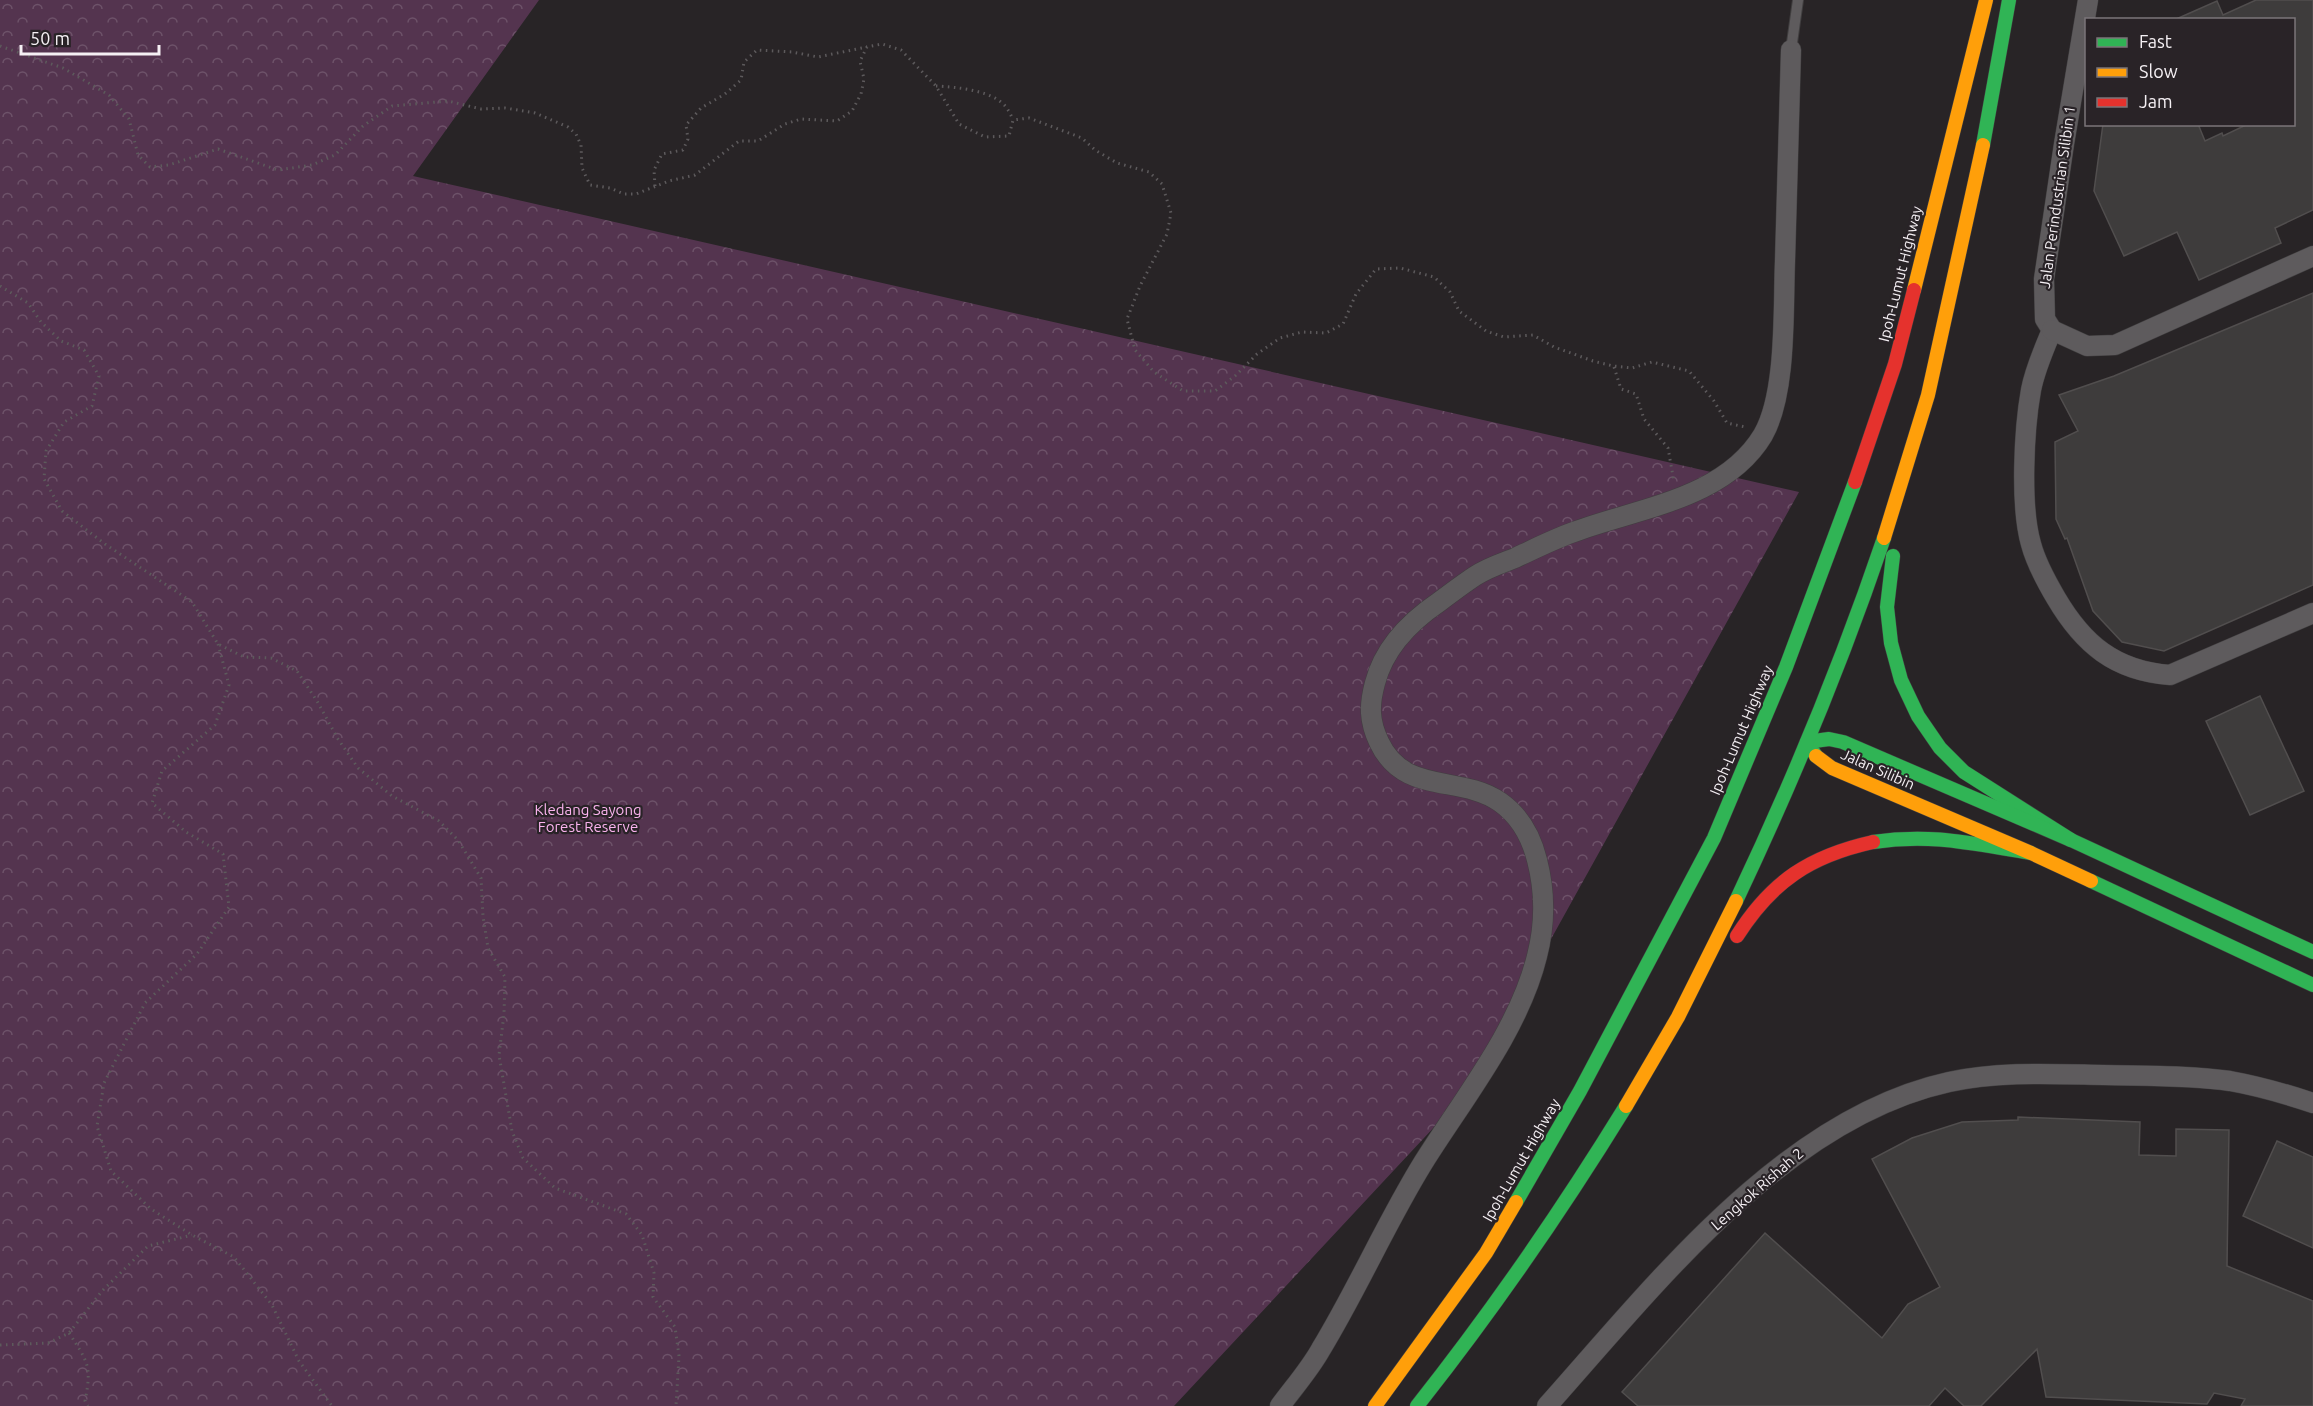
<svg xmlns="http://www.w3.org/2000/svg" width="2313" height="1406" font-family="Ubuntu,sans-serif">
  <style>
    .forest { fill: url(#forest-crowns) }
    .building { fill: #3e3c3c; stroke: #514e4e; stroke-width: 1.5 }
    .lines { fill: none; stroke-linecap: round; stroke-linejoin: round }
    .lane-casing { stroke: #413f40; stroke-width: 12 }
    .street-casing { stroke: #413f40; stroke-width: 21 }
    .fast-casing { stroke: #413f40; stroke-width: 15 }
    .slow-casing { stroke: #413f40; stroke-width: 15 }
    .jam-casing { stroke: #413f40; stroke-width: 15 }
    .path { stroke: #5d5a5c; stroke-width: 3; stroke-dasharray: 1.5 4.5; stroke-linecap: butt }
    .lane { stroke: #5e5b5d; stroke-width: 10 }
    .street { stroke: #5e5b5d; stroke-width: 20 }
    .fast { stroke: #30b455; stroke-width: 14 }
    .slow { stroke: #ff9f0a; stroke-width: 14 }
    .jam { stroke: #e5322d; stroke-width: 14 }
    .labels { text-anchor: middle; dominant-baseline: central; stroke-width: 4.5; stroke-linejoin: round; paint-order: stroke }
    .street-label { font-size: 15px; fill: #f5f0f4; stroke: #292327 }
    .park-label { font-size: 15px; fill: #fab3ee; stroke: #292327 }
  </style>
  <defs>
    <pattern id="forest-crowns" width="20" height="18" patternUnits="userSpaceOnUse" patternTransform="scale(1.5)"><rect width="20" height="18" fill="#54344f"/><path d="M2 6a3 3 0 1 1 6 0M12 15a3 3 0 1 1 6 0" fill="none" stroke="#6d5269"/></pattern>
  </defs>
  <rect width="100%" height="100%" fill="#282426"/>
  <!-- forest -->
  <polygon class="forest" points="0,0 539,0 413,176 1799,492 1465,1094 1174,1406 0,1406"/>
  <!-- building -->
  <g class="building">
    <polygon points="2256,0 2313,0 2313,210 2275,228 2281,243 2199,280 2177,232 2124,256 2094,191 2103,124 2198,124 2205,141 2222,133 2223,136 2248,124 2294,124 2294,20 2174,20 2217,1 2223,15"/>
    <polygon points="2313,293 2313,585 2164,651 2122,642 2093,611 2067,538 2065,539 2056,519 2055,442 2078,431 2059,395 2114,376"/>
    <polygon points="2260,696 2304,791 2250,815 2206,721"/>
    <polygon points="2018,1117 2140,1122 2139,1155 2176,1156 2176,1129 2229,1130 2227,1266 2313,1301 2313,1406 2241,1406 2245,1399 2214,1393 2207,1404 2046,1397 2037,1349 1981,1406 1964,1406 1945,1388 1929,1406 1638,1406 1622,1392 1765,1233 1882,1338 1908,1304 1940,1287 1872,1159 1912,1138 1962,1122 2018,1120"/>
    <polygon points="2277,1141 2313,1157 2313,1248 2243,1216"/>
  </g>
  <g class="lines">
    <defs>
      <polyline id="lane" points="1791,50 1798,0"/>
      <g id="street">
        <path d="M2052,330C2044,349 2035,369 2031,390C2024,429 2020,506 2031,544C2036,563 2046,581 2056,598C2083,644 2115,671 2170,675L2313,613"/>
        <polyline points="2052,330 2045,319 2044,279 2064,144 2088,0"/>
        <polyline points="2052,330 2087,346 2115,345 2313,256"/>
        <path d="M1280,1406C1294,1387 1310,1369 1321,1349C1358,1288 1386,1223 1423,1163C1463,1099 1519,1030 1537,956C1545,925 1545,891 1537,860C1531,836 1520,816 1500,802C1460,774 1404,796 1379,742C1369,721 1369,705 1375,683C1384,648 1411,621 1439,602C1451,593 1463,584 1475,576C1487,568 1502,563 1515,558C1534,549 1552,540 1571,533C1636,508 1724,500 1763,435C1787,393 1783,309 1785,261C1787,191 1789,120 1791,50"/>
        <path d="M1547,1406C1655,1285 1784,1118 1949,1082C1999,1071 2052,1074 2103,1075C2145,1076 2188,1075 2230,1081C2258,1086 2286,1094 2313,1103"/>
      </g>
      <g id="fast">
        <polyline points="1983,145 2009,0"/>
        <polyline points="1893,556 1887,607 1891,643 1901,680 1918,716 1940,748 1964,772 2071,840"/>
        <polyline points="1816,756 1807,742 1829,739 1843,742 2071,840 2313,952"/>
        <path d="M1873,842C1933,833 1973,844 2031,853"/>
        <polyline points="2091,881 2313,985"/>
        <path d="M1736,901C1792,783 1842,662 1884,538"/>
        <polyline points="1516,1202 1580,1091 1714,838 1786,667 1855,482"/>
        <path d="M1417,1406C1493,1310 1562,1210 1626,1106"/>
      </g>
      <g id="slow">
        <polyline points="1914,290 1986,0"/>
        <polyline points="1884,538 1928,395 1983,145"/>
        <polyline points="1816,756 1832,768 2031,853 2091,881"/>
        <polyline points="1626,1106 1678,1017 1736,901"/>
        <polyline points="1375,1406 1486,1253 1516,1202"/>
      </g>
      <g id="jam">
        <polyline points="1855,482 1895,364 1914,290"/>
        <path d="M1737,936C1772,881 1810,856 1873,842"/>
      </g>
    </defs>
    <!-- lane casing -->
    <use href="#lane" class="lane-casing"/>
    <!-- street casing -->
    <use href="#street" class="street-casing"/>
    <!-- fast casing -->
    <use href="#fast" class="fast-casing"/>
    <!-- slow casing -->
    <use href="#slow" class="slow-casing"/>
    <!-- jam casing -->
    <use href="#jam" class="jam-casing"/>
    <!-- path -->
    <g class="path">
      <polyline points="0,46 63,68 109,95 129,119 138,155 150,167 169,165 218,149 278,170 312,165 335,155 363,126 392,106 448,101 481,109 505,108 535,113 568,127 576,134 581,145 582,168 590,185 610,188 624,194 636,194 669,181 695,175 739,141 758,141 785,124 801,119 837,121 852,111 861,94 864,79 860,61 867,47 882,44 901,50 936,86 959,124 985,137 1009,136 1013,120 1029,118 1082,138 1095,150 1117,163 1149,172 1162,184 1171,213 1167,234 1140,286 1127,319 1135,350 1154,372 1183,391 1215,391 1235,376 1257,354 1280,338 1302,332 1326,333 1343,324 1356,294 1376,269 1400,268 1434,277 1450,292 1459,311 1486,331 1504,337 1533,335 1554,347 1593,361 1613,366 1632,368 1652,362 1689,371 1714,401 1727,423 1745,427"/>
      <path d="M936,86C955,87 993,90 1006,107C1009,111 1011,115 1013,120"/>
      <polyline points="655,186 654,170 662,154 683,150 688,139 686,125 701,108 725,94 741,80 744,62 757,50 792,52 818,57 867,47"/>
      <polyline points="0,286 28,303 41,322 61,341 84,350 99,376 92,406 64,422 46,451 44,479 62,511 105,544 192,602 218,644 244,657 271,658 297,671 317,701 338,739 358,768 392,796 439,821 458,840 481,878 483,916 488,948 505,977 504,1014 499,1055 512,1131 523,1158 555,1188 626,1214 642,1235 654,1273 653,1297 675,1327 679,1356 676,1406"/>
      <polyline points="1614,367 1621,389 1636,394 1644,419 1668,448 1674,482"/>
      <polyline points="218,644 229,685 215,725 162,771 152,803 186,832 223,854 229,907 197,954 145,1003 104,1083 97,1126 111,1171 151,1209 192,1235 234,1257 272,1305 299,1361 332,1406"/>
      <path d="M69,1333C88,1362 92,1366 85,1401L88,1406"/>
      <polyline points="0,1345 48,1343 69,1333 102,1291 148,1246 192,1235"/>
    </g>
    <!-- lane -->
    <use href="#lane" class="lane"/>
    <!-- street -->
    <use href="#street" class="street"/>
    <!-- fast -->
    <use href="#fast" class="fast"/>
    <!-- slow -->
    <use href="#slow" class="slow"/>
    <!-- jam -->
    <use href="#jam" class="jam"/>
  </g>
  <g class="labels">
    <!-- street labels -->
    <g class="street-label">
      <text transform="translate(2057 197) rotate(-82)">Jalan Perindustrian Silibin 1</text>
      <text transform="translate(1900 274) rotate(-76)">Ipoh-Lumut Highway</text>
      <text transform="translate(1741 730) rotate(-67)">Ipoh-Lumut Highway</text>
      <text transform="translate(1878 769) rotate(24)">Jalan Silibin</text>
      <text transform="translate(1521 1160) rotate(-60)">Ipoh-Lumut Highway</text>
      <text transform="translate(1757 1189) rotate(-41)">Lengkok Rishah 2</text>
    </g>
    <!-- park labels -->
    <g class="park-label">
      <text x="588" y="809">Kledang Sayong<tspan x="588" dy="17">Forest Reserve</tspan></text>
    </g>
  </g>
  <!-- legend -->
  <rect x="2085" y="18" width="210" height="108" fill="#292327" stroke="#7b7579" stroke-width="1.5"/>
  <rect x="2097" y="38" width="30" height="9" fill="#30b455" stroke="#7b7579" stroke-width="1.5"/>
  <text x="2139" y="48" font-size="18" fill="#f5f0f4">Fast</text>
  <rect x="2097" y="68" width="30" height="9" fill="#ff9f0a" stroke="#7b7579" stroke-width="1.5"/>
  <text x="2139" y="78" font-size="18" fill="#f5f0f4">Slow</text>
  <rect x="2097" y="98" width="30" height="9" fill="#e5322d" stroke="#7b7579" stroke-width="1.5"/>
  <text x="2139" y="108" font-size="18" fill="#f5f0f4">Jam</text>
  <!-- scale -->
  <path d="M21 45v9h138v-9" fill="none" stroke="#f5f0f4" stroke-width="3"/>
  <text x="30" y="45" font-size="18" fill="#f5f0f4" stroke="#292327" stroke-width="4.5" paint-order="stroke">50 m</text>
</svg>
